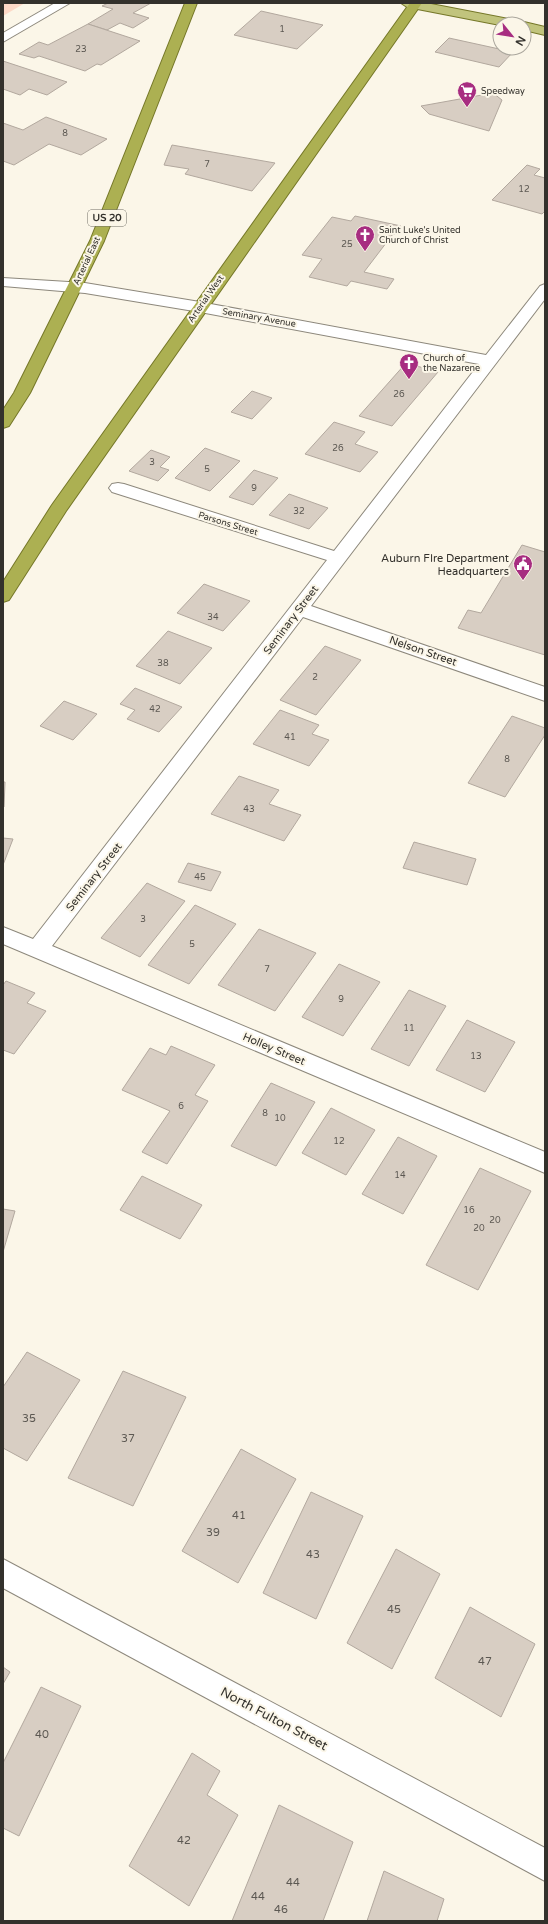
<svg xmlns="http://www.w3.org/2000/svg" width="548" height="1924" font-family="'Varela Round',sans-serif">
  <style>
    .green { fill: #fdd9c7 }
    .building { fill: #d8cec3; stroke: #b2a89e }
    .lines { fill: none; stroke-linecap: round; stroke-linejoin: round }
    .minor-casing { stroke: #8d887c; stroke-width: 2 }
    .primary-casing { stroke: #757728; stroke-width: 2 }
    .trunk-casing { stroke: #757728; stroke-width: 2 }
    .minor { fill: #fff; fill-rule: evenodd }
    .primary { fill: #c1c47d; fill-rule: evenodd }
    .trunk { fill: #acb052; fill-rule: evenodd }
    .labels { text-anchor: middle; dominant-baseline: central; stroke-width: 4; stroke-linejoin: round; paint-order: stroke }
    .number-label { font-size: 9px; fill: #5c5852 }
    .far-poi-label { font-size: 9px; fill: #33312c; stroke: #fbf6e8; text-anchor: start }
    .far-street-label { font-size: 9px; fill: #33312c; stroke: #fbf6e8 }
    .shield { fill: #fbf6e8; stroke: #6f6c64; stroke-width: 1 }
    .shield-label { font-size: 10px; font-weight: bold; fill: #33312c }
    .poi-label { font-size: 11px; fill: #33312c; stroke: #fbf6e8; text-anchor: end }
    .street-label { font-size: 11px; fill: #33312c; stroke: #fbf6e8 }
    .near-number-label { font-size: 11px; fill: #5c5852 }
    .near-street-label { font-size: 13px; fill: #33312c; stroke: #fbf6e8 }
  </style>
  <rect width="100%" height="100%" fill="#fbf6e8"/>
  <!-- green -->
  <polygon class="green" points="3,3 25,3 3,16"/>
  <!-- building -->
  <g class="building">
    <polygon points="108,3 151,3 133,13 149,18 133,28 120,23 107,30 88,24 113,9 102,6"/>
    <polygon points="261,11 323,25 297,49 234,35"/>
    <polygon points="88,24 140,41 101,65 97,64 85,71 39,56 34,58 19,54 39,42 48,45"/>
    <polygon points="449,38 513,52 499,67 435,52"/>
    <polygon points="3,61 67,82 47,95 29,89 20,95 3,89"/>
    <polygon points="493,93 502,100 489,131 429,114 421,106"/>
    <polygon points="46,117 107,139 81,155 49,144 14,165 3,161 3,123 23,130"/>
    <polygon points="172,145 275,163 252,191 185,174 189,169 164,165"/>
    <polygon points="527,165 540,169 534,175 545,178 545,211 542,214 492,200"/>
    <polygon points="355,216 401,226 395,234 393,234 364,272 394,279 387,289 351,281 347,286 309,277 322,259 302,255 332,217 351,221"/>
    <polygon points="406,363 438,372 392,426 359,416"/>
    <polygon points="252,391 272,398 252,419 231,412"/>
    <polygon points="334,422 365,432 355,444 378,452 360,472 305,454"/>
    <polygon points="205,448 240,461 210,491 175,478"/>
    <polygon points="151,450 170,457 160,467 169,470 158,481 129,471"/>
    <polygon points="254,470 278,478 253,505 229,497"/>
    <polygon points="289,494 328,508 309,529 269,515"/>
    <polygon points="522,545 545,552 545,655 458,628 468,610 481,613"/>
    <polygon points="204,584 250,601 223,631 177,613"/>
    <polygon points="168,631 212,648 180,684 136,666"/>
    <polygon points="325,646 361,660 316,715 280,700"/>
    <polygon points="135,688 182,707 159,732 127,719 135,710 120,704"/>
    <polygon points="64,701 97,714 73,740 40,726"/>
    <polygon points="280,710 319,725 312,734 329,740 309,766 253,744"/>
    <polygon points="512,716 545,728 545,735 505,797 468,783"/>
    <polygon points="239,776 279,790 269,804 301,815 284,841 211,814"/>
    <polygon points="3,782 5,782 4,807 3,807"/>
    <polygon points="3,838 13,839 3,865"/>
    <polygon points="414,842 476,859 467,885 403,868"/>
    <polygon points="188,863 221,872 211,891 178,882"/>
    <polygon points="147,883 185,901 140,957 101,938"/>
    <polygon points="195,905 236,924 189,984 148,965"/>
    <polygon points="259,929 316,953 275,1011 218,985"/>
    <polygon points="339,964 380,982 343,1036 302,1017"/>
    <polygon points="6,981 35,993 27,1003 46,1011 14,1054 3,1050 3,985"/>
    <polygon points="409,990 446,1006 409,1066 371,1049"/>
    <polygon points="467,1020 515,1042 485,1092 436,1070"/>
    <polygon points="171,1046 215,1065 195,1095 208,1101 167,1164 142,1152 170,1111 122,1090 150,1048 166,1055"/>
    <polygon points="271,1083 315,1102 276,1166 231,1146"/>
    <polygon points="331,1108 375,1130 346,1175 302,1153"/>
    <polygon points="398,1137 437,1156 403,1214 362,1194"/>
    <polygon points="480,1168 531,1191 478,1290 426,1265"/>
    <polygon points="142,1176 202,1205 180,1239 120,1210"/>
    <polygon points="3,1209 15,1211 3,1252"/>
    <polygon points="27,1352 80,1380 27,1461 3,1448 3,1387"/>
    <polygon points="123,1371 186,1397 133,1506 68,1478"/>
    <polygon points="241,1449 296,1479 238,1583 182,1551"/>
    <polygon points="311,1492 363,1516 316,1619 263,1593"/>
    <polygon points="396,1549 440,1574 392,1669 347,1643"/>
    <polygon points="470,1607 535,1644 501,1717 435,1678"/>
    <polygon points="3,1667 10,1672 3,1684"/>
    <polygon points="41,1687 81,1706 19,1836 3,1828 3,1763"/>
    <polygon points="192,1753 220,1771 207,1795 238,1815 189,1906 129,1866"/>
    <polygon points="279,1805 353,1842 323,1921 232,1921"/>
    <polygon points="384,1871 444,1899 437,1921 367,1921"/>
  </g>
  <g class="lines">
    <defs>
      <g id="minor">
        <polygon points="55,3 70,3 3,42 3,33"/>
        <polygon points="3,278 85,283 200,302 486,355 540,286 545,284 545,299 311,606 545,687 545,701 303,617 52,946 545,1152 545,1173 3,944 3,927 33,939 327,560 112,492 109,488 112,484 118,483 124,484 334,551 479,364 200,312 85,293 3,286"/>
        <polygon points="3,1559 545,1848 545,1881 3,1588"/>
      </g>
      <polygon id="primary" points="401,3 426,3 514,20 520,23 524,22 545,27 545,35 524,30 524,24 500,25 407,7"/>
      <g id="trunk">
        <polygon points="185,3 197,3 104,241 30,393 9,426 3,428 3,410 14,393 90,241"/>
        <polygon points="410,3 422,3 66,511 9,600 3,602 3,582 52,505"/>
      </g>
    </defs>
    <!-- minor casing -->
    <use href="#minor" class="minor-casing"/>
    <!-- primary casing -->
    <use href="#primary" class="primary-casing"/>
    <!-- trunk casing -->
    <use href="#trunk" class="trunk-casing"/>
    <!-- minor -->
    <use href="#minor" class="minor"/>
    <!-- primary -->
    <use href="#primary" class="primary"/>
    <!-- trunk -->
    <use href="#trunk" class="trunk"/>
  </g>
  <!-- icons -->
  <defs>
    <symbol id="supermarket-pin" viewBox="-11 -11 22 30"><path d="M0 17L-7.5 6A9.5 9.5 0 1 1 7.5 6Z" fill="#a72d81" stroke="#fbf6e8"/><path d="M-6-5.5h2.5l.6 2H6L4.5 2H-2.5L-4.4-4H-6ZM-1.5 3.2a1.3 1.3 0 1 0 .1 0ZM3 3.2a1.3 1.3 0 1 0 .1 0Z" fill="#fff"/></symbol>
    <symbol id="church-pin" viewBox="-11 -11 22 30"><path d="M0 17L-7.5 6A9.5 9.5 0 1 1 7.5 6Z" fill="#a72d81" stroke="#fbf6e8"/><path d="M-1.2-6h2.4v3.5h3.3v2.4h-3.3V6h-2.4V-.1h-3.3v-2.4h3.3Z" fill="#fff"/></symbol>
    <symbol id="civic-pin" viewBox="-11 -11 22 30"><path d="M0 17L-7.5 6A9.5 9.5 0 1 1 7.5 6Z" fill="#a72d81" stroke="#fbf6e8"/><path d="M-.6-6.5H3V-4.5H.6V-3L4-1V1h2V6H-6V1h2V-1L-.6-3ZM-1.2 2.5V6h2.4V2.5Z" fill="#fff"/></symbol>
  </defs>
  <g fill-rule="evenodd">
    <use href="#supermarket-pin" x="456" y="80" width="22" height="30"/>
    <use href="#church-pin" x="354" y="224" width="22" height="30"/>
    <use href="#church-pin" x="398" y="352" width="22" height="30"/>
    <use href="#civic-pin" x="512" y="553" width="22" height="30"/>
  </g>
  <g class="labels">
    <!-- number labels -->
    <g class="number-label">
      <text x="282" y="29">1</text>
      <text x="81" y="49">23</text>
      <text x="65" y="133">8</text>
      <text x="207" y="164">7</text>
      <text x="524" y="189">12</text>
      <text x="347" y="244">25</text>
      <text x="399" y="394">26</text>
      <text x="338" y="448">26</text>
      <text x="152" y="462">3</text>
      <text x="207" y="469">5</text>
      <text x="254" y="488">9</text>
      <text x="299" y="511">32</text>
      <text x="213" y="617">34</text>
      <text x="163" y="663">38</text>
      <text x="315" y="677">2</text>
      <text x="155" y="709">42</text>
      <text x="290" y="737">41</text>
      <text x="507" y="759">8</text>
      <text x="249" y="809">43</text>
      <text x="200" y="877">45</text>
      <text x="143" y="919">3</text>
      <text x="192" y="944">5</text>
      <text x="267" y="969">7</text>
      <text x="341" y="999">9</text>
      <text x="409" y="1028">11</text>
      <text x="476" y="1056">13</text>
      <text x="181" y="1106">6</text>
      <text x="265" y="1113">8</text>
      <text x="280" y="1118">10</text>
      <text x="339" y="1141">12</text>
      <text x="400" y="1175">14</text>
      <text x="469" y="1210">16</text>
      <text x="495" y="1220">20</text>
      <text x="479" y="1228">20</text>
    </g>
    <!-- far-poi labels -->
    <g class="far-poi-label">
      <text x="481" y="91">Speedway</text>
      <text x="379" y="230">Saint Luke's United<tspan x="379" dy="10">Church of Christ</tspan></text>
      <text x="423" y="358">Church of<tspan x="423" dy="10">the Nazarene</tspan></text>
    </g>
    <!-- far-street labels -->
    <g class="far-street-label">
      <text transform="translate(87 261) rotate(-65)">Arterial East</text>
      <text transform="translate(206 299) rotate(-55)">Arterial West</text>
      <text transform="translate(259 318) rotate(10)">Seminary Avenue</text>
      <text transform="translate(228 524) rotate(17)">Parsons Street</text>
    </g>
    <!-- shield labels -->
    <rect class="shield" x="88" y="210" width="38" height="16" rx="3"/>
    <g class="shield-label">
      <text x="107" y="218">US 20</text>
    </g>
    <!-- poi labels -->
    <g class="poi-label">
      <text x="509" y="558">Auburn FIre Department<tspan x="509" dy="13">Headquarters</tspan></text>
    </g>
    <!-- street labels -->
    <g class="street-label">
      <text transform="translate(291 620) rotate(-53)">Seminary Street</text>
      <text transform="translate(423 651) rotate(19)">Nelson Street</text>
      <text transform="translate(94 877) rotate(-52)">Seminary Street</text>
      <text transform="translate(274 1049) rotate(23)">Holley Street</text>
    </g>
    <!-- near-number labels -->
    <g class="near-number-label">
      <text x="29" y="1418">35</text>
      <text x="128" y="1438">37</text>
      <text x="239" y="1515">41</text>
      <text x="213" y="1532">39</text>
      <text x="313" y="1554">43</text>
      <text x="394" y="1609">45</text>
      <text x="485" y="1661">47</text>
      <text x="42" y="1734">40</text>
      <text x="184" y="1840">42</text>
      <text x="293" y="1882">44</text>
      <text x="258" y="1896">44</text>
      <text x="281" y="1909">46</text>
    </g>
    <!-- near-street labels -->
    <g class="near-street-label">
      <text transform="translate(274 1719) rotate(28)">North Fulton Street</text>
    </g>
  </g>
  <!-- border -->
  <rect width="548" height="1924" fill="none" stroke="#33312c" stroke-width="8"/>
  <!-- north arrow -->
  <g transform="translate(512 36) rotate(120)"><circle r="19" fill="#fbf6e8" stroke="#aba79d"/>
  <path d="M0-3L7 15L0 10L-7 15Z" fill="#a72d81"/>
  <text y="-6" font-size="11" font-weight="bold" text-anchor="middle" fill="#33312c">N</text>
  </g>
</svg>
